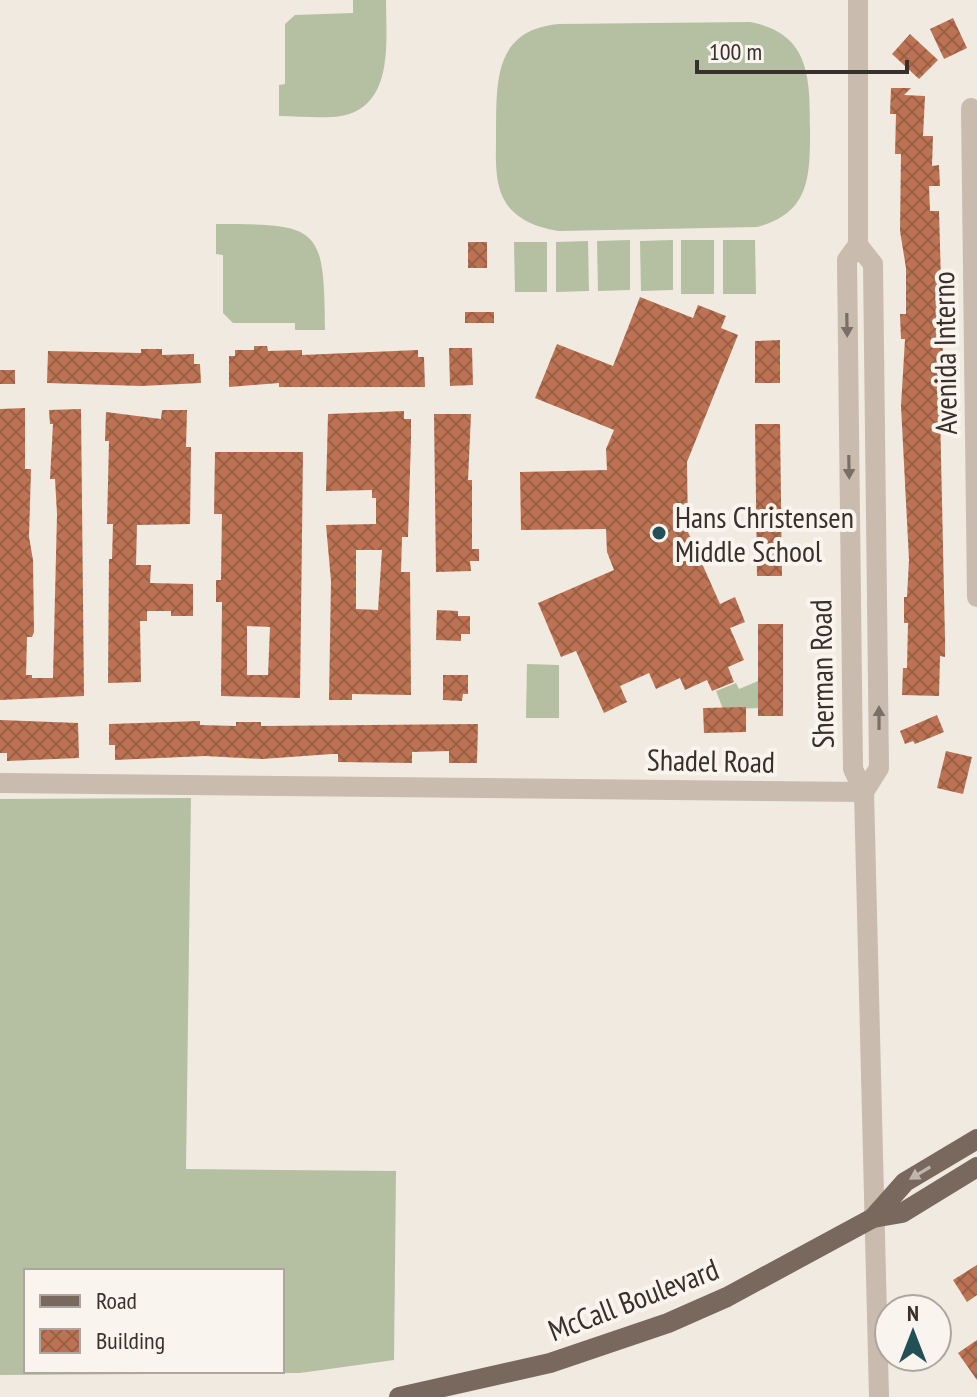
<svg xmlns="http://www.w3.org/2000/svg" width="977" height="1397" font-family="'PT Sans Narrow',sans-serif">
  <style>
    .grass { fill: #b4c0a1; fill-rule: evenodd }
    .building { fill: url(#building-cross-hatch); fill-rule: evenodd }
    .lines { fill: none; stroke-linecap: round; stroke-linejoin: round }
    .minor { stroke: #c9bbad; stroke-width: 20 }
    .major { stroke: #78685d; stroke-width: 20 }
    .oneway { fill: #796f66 }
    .oneway2 { fill: #bfb5ac }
    .poi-dot { fill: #235056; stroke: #f9f4ed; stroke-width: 3 }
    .labels { text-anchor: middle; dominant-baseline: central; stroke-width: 8; stroke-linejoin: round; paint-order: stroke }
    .street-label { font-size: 30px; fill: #38302b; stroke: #f9f4ed }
    .poi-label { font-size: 30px; fill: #38302b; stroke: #f9f4ed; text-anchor: start }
  </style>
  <defs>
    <pattern id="building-cross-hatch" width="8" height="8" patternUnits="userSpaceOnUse" patternTransform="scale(2)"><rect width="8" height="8" fill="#bc7353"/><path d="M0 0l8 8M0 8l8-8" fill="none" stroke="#9a5f45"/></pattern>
  </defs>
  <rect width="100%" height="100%" fill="#f1eae0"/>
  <!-- grass -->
  <g class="grass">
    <path d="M353,0H386C386,39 395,107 341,116C322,119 299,116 279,116V85L285,84V24L295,15L353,13Z"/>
    <path d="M750,22C810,33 810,78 810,128C810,175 811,213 757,227L559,231C539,228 518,221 506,203C494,184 496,159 496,137C497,86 491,30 559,24Z"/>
    <path d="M216,224C320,224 324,226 325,330H295V323H233L223,313V255L216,254Z"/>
    <polygon points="630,240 630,290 598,291 597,241"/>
    <polygon points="673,240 673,290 641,291 640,241"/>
    <rect x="681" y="240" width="33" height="54"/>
    <polygon points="723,240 755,240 756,294 723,294"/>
    <polygon points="588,241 589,291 556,292 556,242"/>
    <polygon points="514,242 547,242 547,292 515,292"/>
    <polygon points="527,664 559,665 559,718 526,718"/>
    <polygon points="763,679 764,708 723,709 716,691 736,683 739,689"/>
    <path d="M191,798L186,1169L396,1171L394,1360L300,1373L0,1375V799ZM26,1271H282V1371H26Z"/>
  </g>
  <!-- building -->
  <g class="building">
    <polygon points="953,18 967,48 944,59 930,29"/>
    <polygon points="910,34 938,60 919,79 892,54"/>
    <polygon points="891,88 911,88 904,95 925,96 923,136 933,136 932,166 939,165 940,186 929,186 930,211 939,211 943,351 940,411 945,638 945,657 940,656 939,696 902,695 903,668 907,668 908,623 904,623 904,597 907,597 909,560 901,406 905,339 901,339 900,314 906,314 906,268 900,231 901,154 895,154 896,114 890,114"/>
    <rect x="468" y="242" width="19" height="26"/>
    <polygon points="640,297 693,318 698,305 726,316 721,328 738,335 687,462 688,532 720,604 735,597 745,622 730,628 744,660 728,667 734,682 712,691 707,680 685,690 680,678 656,689 649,673 620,686 627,702 604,713 576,651 561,657 538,603 614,570 607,552 606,529 521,530 520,472 607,470 606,449 614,430 535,398 557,344 613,366"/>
    <rect x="465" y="312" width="29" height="11"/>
    <polygon points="780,340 780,383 755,383 755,341"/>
    <polygon points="254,346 267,346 268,351 302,350 302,355 418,350 418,357 424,357 425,387 279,387 279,383 229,387 229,356 235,356 235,350 254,350"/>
    <polygon points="449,348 472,348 473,385 450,386"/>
    <polygon points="141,349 162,349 162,355 194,354 194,364 200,364 201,383 141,386 47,383 48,351 141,353"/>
    <rect x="0" y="370" width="15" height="14"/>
    <polygon points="25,408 25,469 31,469 29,537 33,560 34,632 32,637 27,637 26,675 32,675 32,678 53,678 57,514 55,479 50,479 53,424 50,424 49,410 81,409 84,696 0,700 0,409"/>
    <polygon points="162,410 187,410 186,447 191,447 190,524 137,525 136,565 151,565 150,583 193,584 193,616 171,616 171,611 147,611 147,621 140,621 141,682 108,683 109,559 112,559 113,524 107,524 109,441 105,441 106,412 161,419"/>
    <path d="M404,411V419H411V438L408,537H402L401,572H410L411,695L352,694V700H329L331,581L326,525L376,524V498H372V490L326,491L328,414ZM356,550H382L378,610L356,609Z"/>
    <polygon points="434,414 471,414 468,480 472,480 472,549 479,549 479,561 470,561 471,571 436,572"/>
    <polygon points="755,424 780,424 782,576 757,576"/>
    <path d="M215,452H303L300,698L221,696L222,602H216V580H221L222,514H214ZM247,626L270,627L268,675H247Z"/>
    <polygon points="437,610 458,611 458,616 470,616 470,634 461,634 461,641 436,640"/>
    <rect x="758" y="624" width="25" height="92"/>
    <polygon points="443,675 468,675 468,694 463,694 462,701 443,700"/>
    <polygon points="746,707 746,732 704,733 703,708"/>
    <polygon points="937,715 944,732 915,744 913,741 905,744 900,731"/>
    <polygon points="0,720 78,723 79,758 7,761 7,753 0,753"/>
    <polygon points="200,721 200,725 236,726 236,722 261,722 261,726 478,724 477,763 449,763 449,751 412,752 412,763 338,762 338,754 332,754 262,759 205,756 115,760 115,745 109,745 109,724"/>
    <polygon points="946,751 972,757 963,794 937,788"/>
    <polygon points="977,1265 977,1295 967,1302 953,1280"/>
    <polygon points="977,1340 977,1380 958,1353"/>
  </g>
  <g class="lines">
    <!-- minor -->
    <g class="minor">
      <polyline points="858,0 858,245 847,260 853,769 864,792 879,1397"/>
      <polyline points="971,108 977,597"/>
      <polyline points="858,245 873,264 879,768 864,792"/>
      <polyline points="0,783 864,792"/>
    </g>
    <!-- major -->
    <g class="major">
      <polyline points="873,1218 902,1213 977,1167"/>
      <polyline points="399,1397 550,1363 668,1323 727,1297 873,1218 905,1182 977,1139"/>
    </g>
  </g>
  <!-- one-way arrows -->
  <defs><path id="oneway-solid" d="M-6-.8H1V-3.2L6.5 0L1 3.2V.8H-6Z" transform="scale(2)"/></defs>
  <g class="oneway">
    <use href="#oneway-solid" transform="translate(847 325) rotate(89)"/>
    <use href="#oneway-solid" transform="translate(849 467) rotate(89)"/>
    <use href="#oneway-solid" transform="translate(879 718) rotate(-90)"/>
  </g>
  <use class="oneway2" href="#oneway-solid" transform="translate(920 1173) rotate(149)"/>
  <!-- markers -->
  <circle class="poi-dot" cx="659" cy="533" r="8"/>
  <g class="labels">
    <!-- street labels -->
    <g class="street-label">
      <text transform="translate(944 353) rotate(-91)">Avenida Interno</text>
      <text transform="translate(821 674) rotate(-91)">Sherman Road</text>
      <text transform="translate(711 760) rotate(1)">Shadel Road</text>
      <text transform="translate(633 1299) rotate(-21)">McCall Boulevard</text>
    </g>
    <!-- poi labels -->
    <g class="poi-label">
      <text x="675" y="516">Hans Christensen<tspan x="675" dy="34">Middle School</tspan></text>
    </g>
  </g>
  <!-- legend -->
  <rect x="24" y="1269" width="260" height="104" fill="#f9f4ed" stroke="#aca69f" stroke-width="2"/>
  <rect x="40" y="1295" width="40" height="12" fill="#78685d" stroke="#aca69f" stroke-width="2"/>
  <text x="96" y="1309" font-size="24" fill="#38302b">Road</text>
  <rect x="40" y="1329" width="40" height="24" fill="url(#building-cross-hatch)" stroke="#aca69f" stroke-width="2"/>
  <text x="96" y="1349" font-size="24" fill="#38302b">Building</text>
  <!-- north arrow -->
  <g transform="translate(913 1333)"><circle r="38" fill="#f9f4ed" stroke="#aca69f" stroke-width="2"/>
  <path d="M0-6L14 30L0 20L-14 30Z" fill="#235056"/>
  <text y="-12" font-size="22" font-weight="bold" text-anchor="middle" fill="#38302b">N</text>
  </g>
  <!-- scale -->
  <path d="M697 60v12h210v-12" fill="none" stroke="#38302b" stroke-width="4"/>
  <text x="709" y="60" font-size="24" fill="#38302b" stroke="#f9f4ed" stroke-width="6" paint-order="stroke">100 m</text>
</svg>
